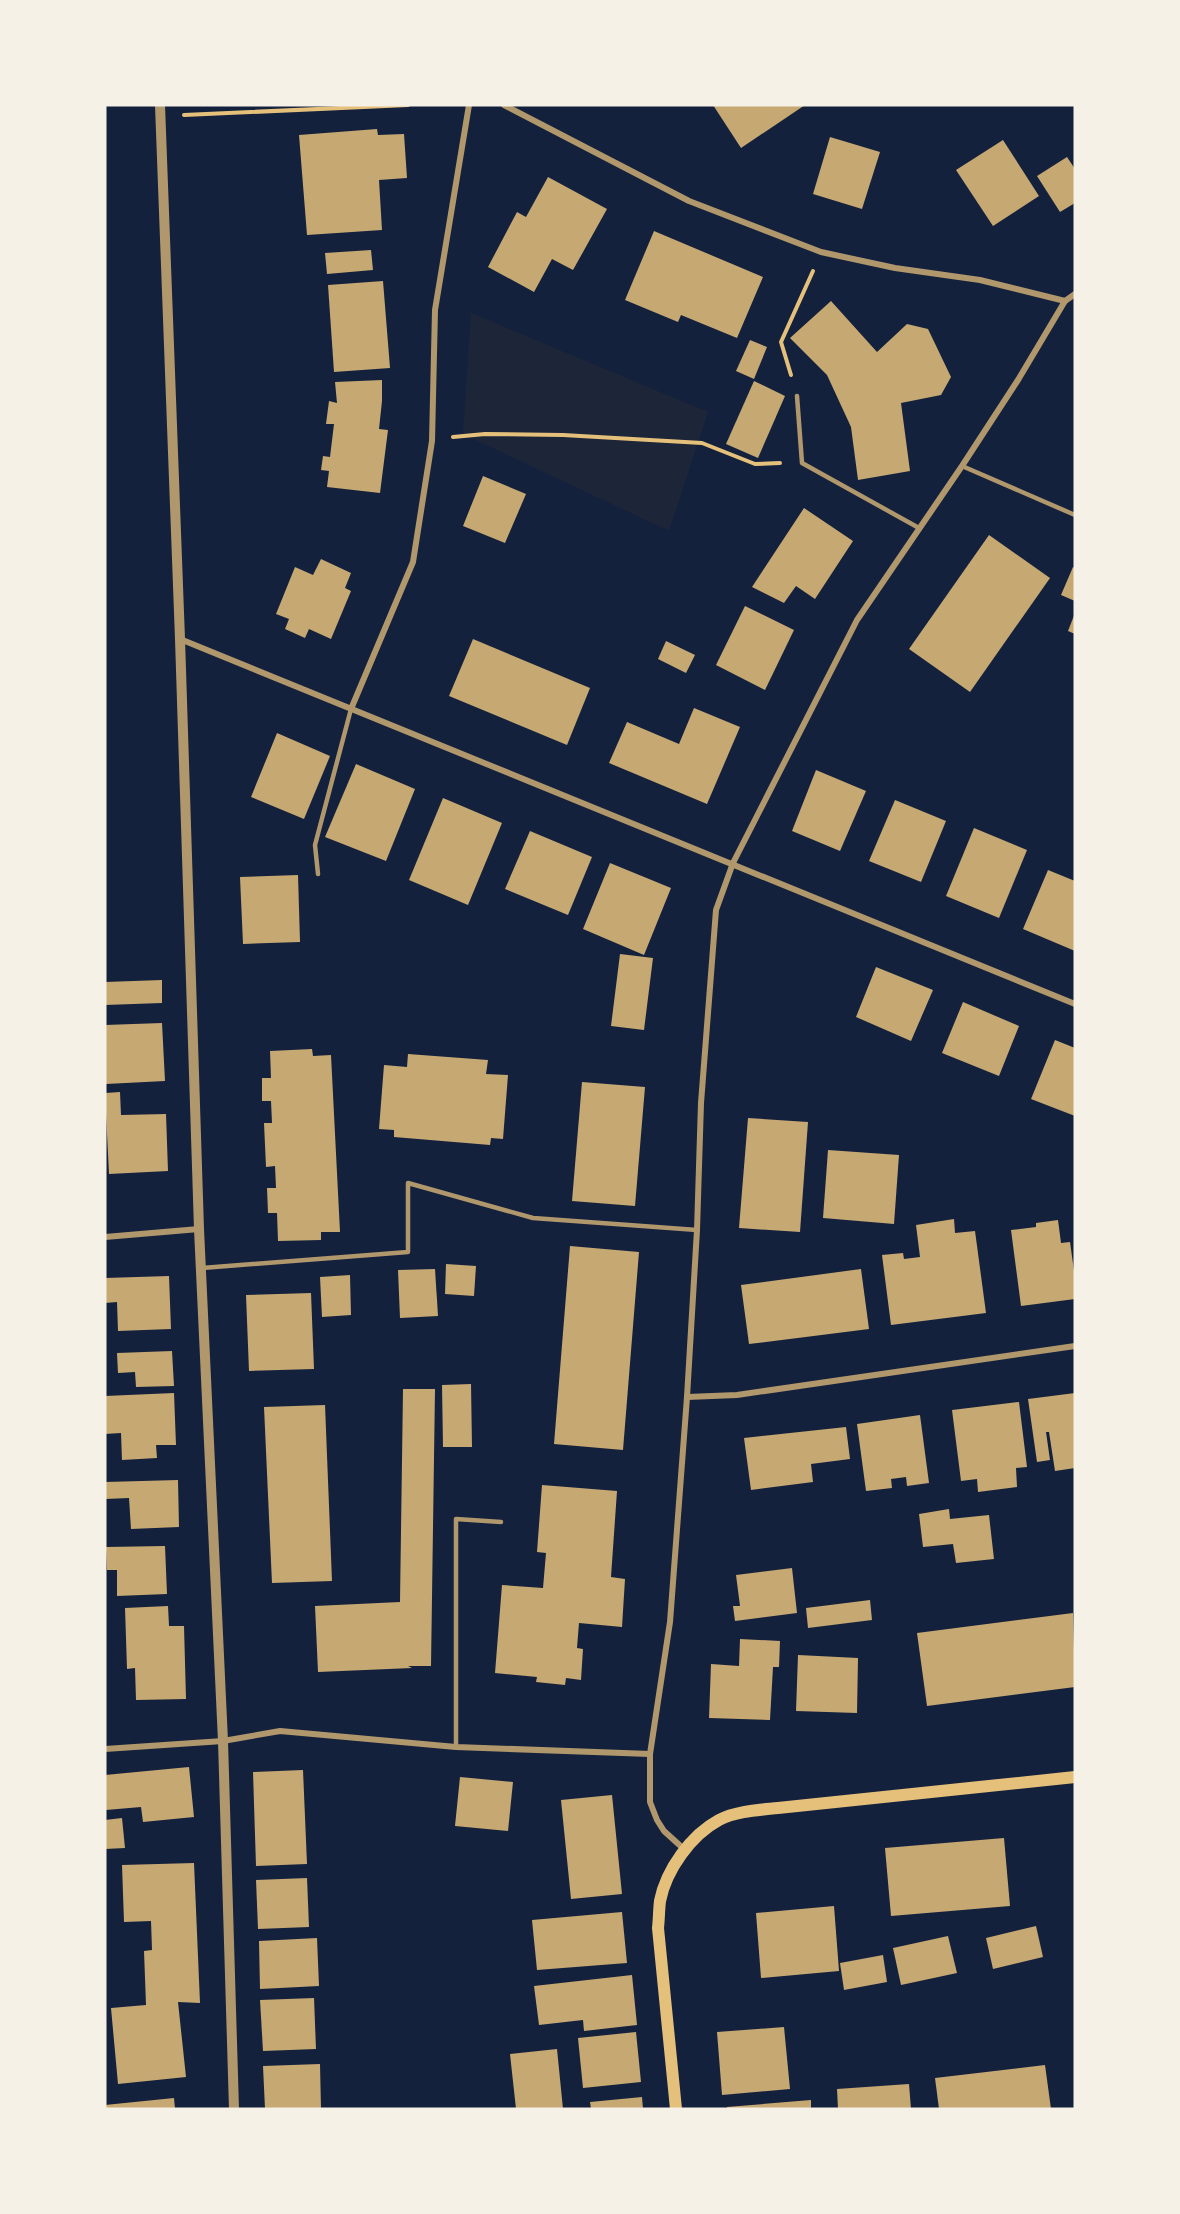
<svg xmlns="http://www.w3.org/2000/svg" width="1180" height="2214" font-family="Roboto,sans-serif">
  <style>
    .green { fill: #1d2539 }
    .building { fill: #c6a872 }
    .lines { fill: none; stroke-linecap: round; stroke-linejoin: round }
    .path { stroke: #e5c07b; stroke-width: 4 }
    .service { stroke: #b1986c; stroke-width: 4.5 }
    .minor { stroke: #b1986c; stroke-width: 6 }
    .tertiary { stroke: #b1986c; stroke-width: 10 }
    .secondary { stroke: #e5c07b; stroke-width: 12 }
  </style>
  <rect width="100%" height="100%" fill="#14213d"/>
  <!-- green -->
  <polygon class="green" points="471,313 708,412 669,531 463,434"/>
  <!-- building -->
  <g class="building">
    <polygon points="713,105 805,105 741,148"/>
    <polygon points="377,129 378,135 404,134 407,178 379,180 382,230 307,235 299,135"/>
    <polygon points="830,137 880,152 862,209 813,194"/>
    <polygon points="1003,140 1039,196 993,226 956,170"/>
    <polygon points="1067,157 1075,169 1075,203 1060,212 1037,176"/>
    <polygon points="548,177 607,209 573,270 552,259 534,292 488,267 517,212 526,217"/>
    <polygon points="654,231 763,277 737,338 681,315 678,322 625,300"/>
    <polygon points="371,250 373,270 327,274 325,253"/>
    <polygon points="383,281 390,368 334,372 328,285"/>
    <polygon points="831,301 877,352 907,324 928,329 951,377 941,395 901,403 910,471 858,480 851,427 827,375 790,338"/>
    <polygon points="750,340 767,347 754,379 736,371"/>
    <polygon points="382,380 382,401 379,429 388,430 380,493 327,487 329,471 321,470 323,456 330,457 334,424 326,424 329,401 337,403 335,382"/>
    <polygon points="754,381 785,396 758,458 726,444"/>
    <polygon points="483,476 526,494 505,543 463,526"/>
    <polygon points="804,508 853,541 815,599 796,586 784,603 752,587"/>
    <polygon points="989,535 1050,578 970,692 909,649"/>
    <polygon points="321,559 351,573 345,588 351,591 331,639 309,629 305,638 285,629 289,619 276,614 295,567 313,575"/>
    <polygon points="1073,567 1075,568 1075,601 1061,595"/>
    <polygon points="745,606 794,630 765,690 716,665"/>
    <polygon points="1075,613 1075,634 1068,631"/>
    <polygon points="473,639 590,688 567,745 449,696"/>
    <polygon points="666,641 695,655 686,673 658,659"/>
    <polygon points="694,708 740,727 707,804 609,763 627,722 679,744"/>
    <polygon points="277,733 330,756 304,819 251,797"/>
    <polygon points="356,764 415,789 386,861 325,837"/>
    <polygon points="816,770 866,791 840,851 792,831"/>
    <polygon points="443,798 502,823 468,905 409,880"/>
    <polygon points="895,800 946,821 921,882 869,861"/>
    <polygon points="974,828 1027,850 999,918 946,896"/>
    <polygon points="530,831 592,857 568,915 505,889"/>
    <polygon points="610,863 671,888 644,955 583,929"/>
    <polygon points="1048,870 1075,881 1075,951 1023,929"/>
    <polygon points="298,875 300,942 243,944 240,877"/>
    <polygon points="620,954 653,958 644,1030 611,1026"/>
    <polygon points="876,967 933,990 911,1041 856,1017"/>
    <polygon points="162,980 162,1003 105,1005 105,982"/>
    <polygon points="963,1002 1019,1026 999,1076 942,1053"/>
    <polygon points="162,1023 165,1081 106,1084 105,1025"/>
    <polygon points="1055,1040 1075,1048 1075,1116 1031,1099"/>
    <polygon points="312,1049 313,1056 331,1055 340,1232 321,1232 321,1240 278,1241 277,1213 268,1213 267,1188 276,1188 275,1166 266,1167 264,1123 272,1123 271,1101 262,1101 262,1078 271,1078 270,1051"/>
    <polygon points="408,1054 488,1060 486,1074 508,1075 503,1139 491,1138 490,1145 394,1137 394,1130 379,1129 384,1065 407,1067"/>
    <polygon points="582,1082 645,1087 635,1206 572,1201"/>
    <polygon points="120,1092 121,1115 166,1114 168,1171 109,1174 105,1093"/>
    <polygon points="748,1118 808,1122 800,1232 739,1228"/>
    <polygon points="828,1150 899,1155 894,1224 823,1218"/>
    <polygon points="954,1219 955,1233 975,1231 986,1313 891,1325 882,1255 903,1253 904,1259 920,1257 916,1225"/>
    <polygon points="1058,1220 1061,1243 1070,1242 1075,1278 1075,1299 1021,1306 1011,1230 1036,1227 1036,1223"/>
    <polygon points="570,1246 639,1252 623,1450 554,1444"/>
    <polygon points="446,1264 476,1266 474,1296 445,1294"/>
    <polygon points="435,1269 438,1316 400,1318 398,1270"/>
    <polygon points="861,1269 869,1329 749,1344 741,1285"/>
    <polygon points="350,1275 351,1315 322,1317 320,1277"/>
    <polygon points="169,1276 171,1329 118,1331 117,1302 105,1303 105,1278"/>
    <polygon points="311,1293 314,1369 249,1371 246,1295"/>
    <polygon points="172,1351 174,1386 136,1387 135,1372 118,1373 117,1353"/>
    <polygon points="471,1384 472,1447 443,1447 442,1385"/>
    <polygon points="403,1389 435,1389 431,1666 408,1666 412,1668 318,1672 315,1606 400,1602"/>
    <polygon points="174,1393 176,1445 156,1445 157,1458 122,1460 121,1433 105,1434 105,1396"/>
    <polygon points="1075,1393 1075,1468 1055,1471 1049,1432 1046,1432 1050,1460 1037,1462 1028,1399"/>
    <polygon points="1019,1402 1027,1467 1016,1468 1017,1487 978,1492 977,1479 961,1481 952,1410"/>
    <polygon points="325,1405 332,1581 272,1583 264,1407"/>
    <polygon points="920,1415 929,1483 907,1486 906,1477 891,1479 892,1488 866,1491 857,1424"/>
    <polygon points="846,1427 850,1459 811,1464 813,1482 751,1490 744,1438"/>
    <polygon points="178,1480 179,1527 131,1529 129,1498 105,1499 105,1482"/>
    <polygon points="542,1485 617,1491 611,1577 625,1579 622,1627 579,1623 577,1648 583,1649 581,1680 566,1678 565,1685 536,1682 537,1677 495,1673 502,1585 543,1588 546,1553 537,1552"/>
    <polygon points="949,1509 950,1519 989,1515 994,1559 956,1563 953,1544 923,1547 919,1514"/>
    <polygon points="165,1546 167,1594 117,1596 117,1570 107,1570 106,1547"/>
    <polygon points="792,1568 797,1613 735,1621 733,1606 740,1606 736,1575"/>
    <polygon points="870,1600 872,1620 808,1628 806,1608"/>
    <polygon points="168,1606 169,1626 184,1626 186,1699 136,1700 135,1668 127,1669 125,1608"/>
    <polygon points="1073,1613 1075,1687 927,1706 917,1633"/>
    <polygon points="740,1639 780,1641 779,1667 773,1667 770,1720 709,1718 711,1664 739,1666"/>
    <polygon points="798,1655 858,1658 857,1713 796,1711"/>
    <polygon points="189,1767 194,1817 143,1822 141,1807 106,1810 105,1775"/>
    <polygon points="303,1770 307,1864 256,1866 253,1772"/>
    <polygon points="460,1777 513,1782 508,1831 455,1826"/>
    <polygon points="612,1795 622,1894 571,1899 561,1800"/>
    <polygon points="122,1818 125,1848 105,1849 105,1820"/>
    <polygon points="1004,1838 1010,1906 891,1916 885,1848"/>
    <polygon points="194,1863 200,2003 178,2002 186,2077 118,2084 111,2008 146,2005 144,1951 152,1950 151,1921 124,1922 122,1865"/>
    <polygon points="307,1878 309,1927 258,1929 256,1880"/>
    <polygon points="834,1906 839,1971 761,1978 756,1913"/>
    <polygon points="622,1912 627,1963 537,1970 532,1920"/>
    <polygon points="1036,1926 1043,1957 993,1969 986,1938"/>
    <polygon points="948,1936 957,1973 901,1985 893,1948"/>
    <polygon points="317,1938 319,1986 260,1989 259,1941"/>
    <polygon points="883,1955 887,1982 844,1990 840,1963"/>
    <polygon points="632,1975 637,2025 584,2031 583,2020 539,2025 534,1986"/>
    <polygon points="314,1998 316,2049 263,2051 260,2000"/>
    <polygon points="784,2027 790,2089 722,2095 717,2032"/>
    <polygon points="636,2032 641,2082 583,2088 578,2038"/>
    <polygon points="557,2049 563,2109 516,2109 510,2054"/>
    <polygon points="320,2064 321,2109 265,2109 263,2066"/>
    <polygon points="1045,2065 1051,2109 939,2109 935,2078"/>
    <polygon points="909,2084 911,2109 838,2109 837,2089"/>
    <polygon points="642,2097 643,2109 591,2109 590,2102"/>
    <polygon points="174,2098 175,2109 105,2109 105,2105"/>
    <polygon points="811,2100 811,2109 727,2109 727,2107"/>
  </g>
  <g class="lines">
    <!-- path -->
    <g class="path">
      <polyline points="184,115 408,105"/>
      <polyline points="791,375 781,342 813,271"/>
      <polyline points="453,437 485,434 563,435 702,443 755,464 780,463"/>
    </g>
    <!-- service -->
    <g class="service">
      <polyline points="797,396 802,463 919,528"/>
      <polyline points="962,466 1075,515"/>
      <polyline points="318,874 315,845 351,709"/>
      <polyline points="202,1268 408,1252 408,1183 533,1218 697,1230"/>
      <polyline points="456,1747 456,1519 501,1522"/>
    </g>
    <!-- minor -->
    <g class="minor">
      <polyline points="504,105 689,201 821,252 895,268 980,280 1065,301"/>
      <polyline points="180,639 1075,1004"/>
      <polyline points="351,709 413,562 432,441 435,310 469,105"/>
      <polyline points="105,1237 199,1229"/>
      <polyline points="687,1397 737,1395 1075,1346"/>
      <polyline points="105,1749 223,1741 280,1731 456,1747 650,1754"/>
      <polyline points="685,1850 664,1831 657,1820 650,1802 650,1754 670,1622 687,1397 697,1230 701,1103 716,910 733,863 857,620 962,466 1018,380 1065,301 1075,294"/>
    </g>
    <!-- tertiary -->
    <polyline class="tertiary" points="160,105 180,639 199,1229 223,1741 234,2109"/>
    <!-- secondary -->
    <path class="secondary" d="M676,2109L658,1928C659,1919 659,1909 660,1901C666,1870 691,1835 719,1820C736,1811 759,1810 778,1808L1075,1777"/>
  </g>
  <!-- border -->
  <rect width="1180" height="2214" fill="none" stroke="#f6f1e7" stroke-width="213"/>
</svg>
